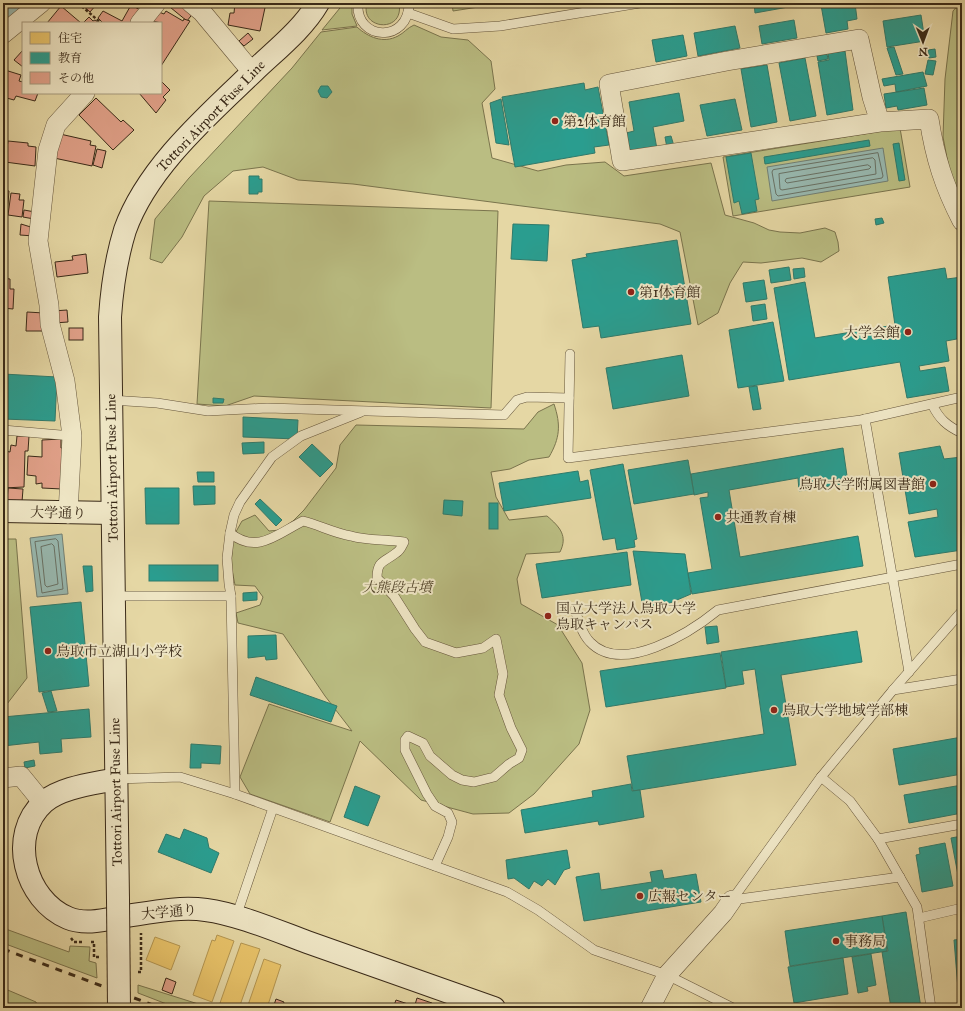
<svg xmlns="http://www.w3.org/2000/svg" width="965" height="1011" font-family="'IM FELL Great Primer','Noto Serif JP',serif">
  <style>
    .green { fill: #babd82; stroke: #7a744d }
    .water { fill: #98b8af; stroke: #727f73 }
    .homes { fill: #e9c46a; stroke: #b49651 }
    .schools { fill: #2a9d8f; stroke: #2f7a6b }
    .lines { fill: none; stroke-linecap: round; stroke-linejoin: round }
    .shore { stroke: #697164; stroke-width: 1 }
    .building { fill: #e0a088; stroke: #3a2a18 }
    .lane-casing { stroke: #65553b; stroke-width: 10 }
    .street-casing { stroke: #65553b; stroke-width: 20 }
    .secondary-casing { stroke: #3a2a18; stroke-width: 24 }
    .path { stroke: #3a2a18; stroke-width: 2.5; stroke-dasharray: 3 2; stroke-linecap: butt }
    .lane { stroke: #eee5c4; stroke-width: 9 }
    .street { stroke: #eee5c4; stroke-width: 19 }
    .secondary { stroke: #eee5c4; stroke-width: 22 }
    .rail { stroke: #3a2a18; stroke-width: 3; stroke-dasharray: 7 7; stroke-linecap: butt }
    .secondary-bridge-casing { stroke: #3a2a18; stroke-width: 24; stroke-linecap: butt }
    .secondary-bridge { stroke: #eee5c4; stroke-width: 22 }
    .poi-dot { fill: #8f2418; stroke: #eee5c4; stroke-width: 1.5 }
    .labels { text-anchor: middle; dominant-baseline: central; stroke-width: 4; stroke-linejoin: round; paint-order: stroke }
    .street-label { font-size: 14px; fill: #3a2a18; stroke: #eee5c4 }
    .poi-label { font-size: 14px; fill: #3a2a18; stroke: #eee5c4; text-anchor: start }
    .park-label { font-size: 14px; font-style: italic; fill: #54472d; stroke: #eee5c4 }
  </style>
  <rect width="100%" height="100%" fill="#e5d7a4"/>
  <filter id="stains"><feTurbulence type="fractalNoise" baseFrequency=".005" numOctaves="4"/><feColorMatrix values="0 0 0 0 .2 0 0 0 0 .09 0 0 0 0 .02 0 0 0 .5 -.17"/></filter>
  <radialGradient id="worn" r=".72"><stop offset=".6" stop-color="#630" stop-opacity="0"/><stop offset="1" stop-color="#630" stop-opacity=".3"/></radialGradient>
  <!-- green -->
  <g class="green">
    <polygon points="344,3 352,3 352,14 357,26 322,30"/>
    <path d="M367,3H399C405,34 359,30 367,3Z"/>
    <polygon points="452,3 504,3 453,11"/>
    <polygon points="960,3 962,3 962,201 953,189 943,137 945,79 953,11"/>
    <path d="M414,25L441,37L468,40L491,61L495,89L482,103L492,158L538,171L566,165L605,162L624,176L711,163L725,215L754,223L769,230L780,232L800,233L825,228L835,232L838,242L839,251L821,262L802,258L761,263L743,262L730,283L718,313L698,325L680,232L660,224L353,184L298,180L263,167L233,171L204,196L182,237L162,263L150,259L155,219L189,178L292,68L321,32L357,27C368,37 383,44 398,36C404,33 407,28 414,25Z"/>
    <polygon points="900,128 910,187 733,216 723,157"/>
    <polygon points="209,201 498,211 491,408 254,396 225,406 197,404"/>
    <path d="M554,404C561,425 560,438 549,457L529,460L510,469L491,472L496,497L509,520L547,516C560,527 568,536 560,552L526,554L517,579L521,604L558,625L582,663L590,710L579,744L534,794L509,813L473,814L421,800L360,741L330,822L250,794L240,777L269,704L352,731L325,696L283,634L238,623L236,613L260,605L263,597L255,586L235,585L231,565L233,537L242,521L255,515L269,531L280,530L293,521L304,510L336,468L340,445L356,425L524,429L538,412Z"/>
    <polygon points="3,539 16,539 27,678 7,704 3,704"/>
    <polygon points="3,928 69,952 70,946 90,947 89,961 96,963 97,978 3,943"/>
    <polygon points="138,985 211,1008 177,1008 138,993"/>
    <polygon points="3,988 36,1002 38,1008 3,1008"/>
  </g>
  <!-- water -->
  <g class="water">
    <polygon points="3,3 33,3 3,28"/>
    <polygon points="883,148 888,181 772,201 767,167"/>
    <polygon points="62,534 68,594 37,597 30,538"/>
  </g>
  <!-- homes -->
  <g class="homes">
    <polygon points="217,935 234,941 212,1002 193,995 212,940 215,941"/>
    <polygon points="155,937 180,946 171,970 146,960"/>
    <polygon points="241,943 260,949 239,1008 233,1008 220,1003"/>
    <polygon points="264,959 281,965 267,1008 247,1008"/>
  </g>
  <!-- schools -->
  <g class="schools">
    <polygon points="754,3 794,3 794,6 755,13"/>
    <polygon points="833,3 855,3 857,19 847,21 848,29 826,33 821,5"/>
    <polygon points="921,15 925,41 887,47 883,21"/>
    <polygon points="794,20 797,38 762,44 759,26"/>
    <polygon points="735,26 740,48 698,56 694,33"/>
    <polygon points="683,35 687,56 656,62 652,40"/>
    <polygon points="894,47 903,74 896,75 887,48"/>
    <polygon points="935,49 936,57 929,58 928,50"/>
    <polygon points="845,51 853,110 827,115 818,62 829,60 828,53"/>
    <polygon points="827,54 828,59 818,61 817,56"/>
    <polygon points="805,58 816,116 790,121 779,63"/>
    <polygon points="928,60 936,61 933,75 925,74"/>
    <polygon points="767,65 777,122 751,127 741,69"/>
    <polygon points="923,72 927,86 896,92 895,84 884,86 882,79"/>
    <polygon points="584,83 585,90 598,87 609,145 594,147 595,153 515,167 502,97"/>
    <polygon points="321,86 328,86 332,92 327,98 321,97 318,91"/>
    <polygon points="924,88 927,105 898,110 897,106 886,108 884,94"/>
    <polygon points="679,93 684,121 653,127 657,149 626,154 622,134 634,131 629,102"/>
    <polygon points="501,99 509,145 496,143 490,103"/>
    <polygon points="735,99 742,130 707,136 700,105"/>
    <polygon points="671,136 674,146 667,148 665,137"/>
    <polygon points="869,140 870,146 765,164 764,157"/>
    <polygon points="899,143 905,180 899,181 893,144"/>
    <polygon points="751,153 759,199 755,200 757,211 742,214 739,201 734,203 726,157"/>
    <polygon points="249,176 259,176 259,179 262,179 262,192 258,192 258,194 249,194"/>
    <polygon points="882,218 884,223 876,225 875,219"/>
    <polygon points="513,224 549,225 547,261 511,259"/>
    <polygon points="677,240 691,324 601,338 599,326 583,328 572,260 587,257 586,254"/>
    <polygon points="789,267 791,280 771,283 769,270"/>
    <polygon points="804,268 805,277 794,279 793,269"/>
    <polygon points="945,268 947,279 962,277 962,338 946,341 949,361 919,366 920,371 945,367 949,391 907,398 900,362 789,380 774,288 805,282 815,338 895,325 888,277"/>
    <polygon points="764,280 767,299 746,302 743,283"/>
    <polygon points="765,304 767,319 753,321 751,306"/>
    <polygon points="773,322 784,381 738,388 729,330"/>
    <polygon points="682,355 689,396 613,409 606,368"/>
    <polygon points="3,374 57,377 55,421 3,419"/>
    <polygon points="757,386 761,409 753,410 749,387"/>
    <polygon points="213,398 224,399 223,403 213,403"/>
    <polygon points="243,417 298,420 297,439 243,437"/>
    <polygon points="264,442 264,453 243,454 242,443"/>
    <polygon points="312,444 333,464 320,477 299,457"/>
    <polygon points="940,446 944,459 962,457 962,550 915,557 908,522 938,517 937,509 909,514 899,453"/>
    <polygon points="843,448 848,483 799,491 798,478 729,490 740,557 858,536 863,566 692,594 688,573 712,569 700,498 708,497 708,492 694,495 691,474"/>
    <polygon points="688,460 694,494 634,504 628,470"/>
    <polygon points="623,464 637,539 634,540 635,547 617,550 615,538 603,540 590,470"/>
    <polygon points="578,471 580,482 588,480 591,498 504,511 499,483"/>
    <polygon points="197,472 214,472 214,482 198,482"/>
    <polygon points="193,486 215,486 215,504 194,505"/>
    <polygon points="145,488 179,488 179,524 146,524"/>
    <polygon points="260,499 282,520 276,526 255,504"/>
    <polygon points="444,500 463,501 462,516 443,514"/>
    <rect x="489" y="503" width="9" height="26"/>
    <polygon points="633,551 685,554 691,594 644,614"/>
    <polygon points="627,552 631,585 542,598 536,564"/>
    <rect x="149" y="565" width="69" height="16"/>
    <polygon points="83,566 92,566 93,591 86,592"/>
    <polygon points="257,592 257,600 243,601 243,593"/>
    <polygon points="81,602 89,686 39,692 30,607"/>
    <polygon points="717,626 719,642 707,644 705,627"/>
    <polygon points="857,631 862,662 781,675 796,765 633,791 627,756 764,734 755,669 742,671 744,684 726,687 721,652"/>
    <polygon points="276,635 277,659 266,660 265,656 248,658 248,636"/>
    <polygon points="720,653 726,688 606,707 600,671"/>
    <polygon points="256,677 337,706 331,722 250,695"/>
    <polygon points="51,691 57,711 48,712 42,693"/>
    <polygon points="89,709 91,737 61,739 62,752 40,754 39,742 3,746 3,717"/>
    <polygon points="962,737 962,774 899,785 893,749"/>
    <polygon points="191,744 221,746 220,764 201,763 201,768 190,768"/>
    <polygon points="34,760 35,766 25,768 24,762"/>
    <polygon points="631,784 632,791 640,790 644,817 599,825 598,821 525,833 521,810 593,797 592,791"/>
    <polygon points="962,785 962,813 909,823 904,795"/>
    <polygon points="355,786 380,796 368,826 344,817"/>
    <polygon points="184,829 207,838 209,848 219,853 211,873 158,852 166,834 180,839"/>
    <polygon points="962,836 962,874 958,875 951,838"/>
    <polygon points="945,843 953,886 922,892 916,855 920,854 919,848"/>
    <polygon points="567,850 570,868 564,870 555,885 548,879 542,886 534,881 529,889 514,878 508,879 506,860"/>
    <polygon points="662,870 664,879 696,874 701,902 584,921 576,877 599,873 601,890 652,882 650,872"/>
    <polygon points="906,912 921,1008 891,1008 882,952 888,951 882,916"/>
    <polygon points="882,916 887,951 790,966 785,931"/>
    <polygon points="962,939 962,988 958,989 954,940"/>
    <polygon points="871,954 876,985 867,987 868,991 858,993 852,957"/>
    <polygon points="843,958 848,994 794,1003 788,967"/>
  </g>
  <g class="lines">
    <!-- shore -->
    <g class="shore">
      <polygon points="878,153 883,176 882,178 778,196 776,194 772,172 773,170"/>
      <polygon points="873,158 875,160 876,174 782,190 780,189 779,174"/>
      <polygon points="868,165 871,167 869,169 787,183 785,181 786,179"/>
      <polygon points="56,539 58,541 63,589 42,593 35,542"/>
      <polygon points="52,544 54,546 58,584 47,587 45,585 41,547"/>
    </g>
  </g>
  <!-- building -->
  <g class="building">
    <polygon points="80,3 101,3 98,6 96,5 90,12"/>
    <polygon points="165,3 184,3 194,12 187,21"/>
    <polygon points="235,3 266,3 260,31 228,25 230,13 234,13"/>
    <polygon points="131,5 144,12 136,23 103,23 98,18 103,11 122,21"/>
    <polygon points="61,6 81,23 47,23"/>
    <polygon points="166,11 183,21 184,19 190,21 161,66 161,23 153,21 159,12 164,14"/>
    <polygon points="89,17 93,21 95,20 99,23 83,23"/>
    <polygon points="248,33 253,39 244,46 239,41"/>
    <polygon points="23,50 23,67 14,60"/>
    <polygon points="5,70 21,75 19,81 23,82 23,93 38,93 35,101 16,96 14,100 3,97 3,79"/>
    <polygon points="161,81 170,90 163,97 166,100 156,113 139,93 161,93"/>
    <polygon points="96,98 121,122 123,120 134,130 113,150 79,115"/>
    <polygon points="60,134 91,141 90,145 96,146 92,166 54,158"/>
    <polygon points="8,141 28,143 28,146 36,147 35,166 5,162"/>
    <polygon points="97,149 106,151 102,168 93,165"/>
    <polygon points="3,190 9,191 7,215 3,215"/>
    <polygon points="11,193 20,194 19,200 24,200 22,217 8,215"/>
    <polygon points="24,210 35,212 34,219 23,217"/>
    <polygon points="21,224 34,228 34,236 20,235"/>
    <polygon points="86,254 88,273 57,277 55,262 73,260 72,256"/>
    <polygon points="3,278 10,279 10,289 14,289 13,309 3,308"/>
    <polygon points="67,310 68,322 54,323 53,311"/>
    <polygon points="27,312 44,313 44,331 26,331"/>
    <rect x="69" y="328" width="14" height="12"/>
    <polygon points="17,436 29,436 28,451 25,451 24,487 3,488 5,451 10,452 11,445 16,446"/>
    <polygon points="61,439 61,448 63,448 62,489 42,488 42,483 36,484 36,476 27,475 28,456 42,457 42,440"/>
    <polygon points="8,488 23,489 22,502 7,501"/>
    <polygon points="166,978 176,982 172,994 162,990"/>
    <polygon points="417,998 432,1003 430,1008 414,1008"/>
    <polygon points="276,999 284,1002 283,1005 293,1008 273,1008"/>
    <polygon points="396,1000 408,1004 407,1008 393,1008"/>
  </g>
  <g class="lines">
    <defs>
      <g id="lane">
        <path d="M358,3C355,41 409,44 409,3"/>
        <polyline points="408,13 453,29 500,26 640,3"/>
        <polyline points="570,354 568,458 861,420 962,397"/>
        <polyline points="111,400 157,403 208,411 267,408 504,415 517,400 527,397 569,398"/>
        <path d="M932,404C939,419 947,426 962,433"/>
        <polyline points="865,419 909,672"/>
        <polyline points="3,430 72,436"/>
        <path d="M230,533C257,555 277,534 303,521C319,525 334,533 351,536C368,541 386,539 404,542C402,546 400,551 396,553C385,562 377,560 377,578L394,596L415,629L425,642L456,653L483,648L496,639L503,674L499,695L511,728L522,750L519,758L509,764L494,777L474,782L462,780L452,775L430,756L423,743L408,736L405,740V750L427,794L435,806L448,813L452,822L448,837L435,866"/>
        <polyline points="114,596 231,596 235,794"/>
        <polyline points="231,596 229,584 227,558 230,533 234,515 240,502 272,457 301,436 361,412"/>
        <path d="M575,609C578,620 582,634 590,642C622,676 691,632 718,610L962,564"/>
        <polyline points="893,690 962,679"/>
        <polyline points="821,777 850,801 878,839 917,907 931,1008"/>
        <polyline points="116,779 180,777 235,794 507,892 538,910 594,950 667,975 733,1008"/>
        <polyline points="878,839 962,824"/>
        <polyline points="732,900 821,777 893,690 962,611"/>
        <polyline points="732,900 900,877"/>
        <polyline points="236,917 273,808"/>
        <polyline points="919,918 962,908"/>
      </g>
      <g id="street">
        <polyline points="191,3 202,12 252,72"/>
        <polyline points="140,23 156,3"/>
        <polyline points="3,34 41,3"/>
        <path d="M880,122L872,97L859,39L727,61L609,84L622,161L880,122L929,119C935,158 944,186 962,221"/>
        <polyline points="68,514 72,436 65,381 50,324 49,305 38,241 48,150 56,125 85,93"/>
        <polyline points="3,778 21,776 43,803"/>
        <polyline points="650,1008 667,975 723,913 732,900"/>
      </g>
      <g id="secondary">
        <polyline points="3,511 112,513"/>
        <path d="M116,779C93,784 62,787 44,802C7,835 25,900 68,918C85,925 104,920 120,917C148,913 178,906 206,910C237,914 277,931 307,942C369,964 432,986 494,1008"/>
        <path d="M118,900L110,317C112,287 116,259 125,230C147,168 207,116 254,71C276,50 303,29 318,3"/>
      </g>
    </defs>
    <!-- lane casing -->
    <use href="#lane" class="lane-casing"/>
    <!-- street casing -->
    <use href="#street" class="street-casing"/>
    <!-- secondary casing -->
    <use href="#secondary" class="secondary-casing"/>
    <!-- path -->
    <g class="path">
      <polyline points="78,3 101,23"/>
      <polyline points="71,938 74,942 82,942"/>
      <polyline points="91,942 94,942 94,957 101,957"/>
      <polyline points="138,972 141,972 141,933"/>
    </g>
    <!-- lane -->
    <use href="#lane" class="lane"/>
    <!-- street -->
    <use href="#street" class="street"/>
    <!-- secondary -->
    <use href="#secondary" class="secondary"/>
    <!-- rail -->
    <polyline class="rail" points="3,949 161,1008"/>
    <defs>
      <polyline id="secondary-bridge" points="118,900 119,1008"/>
    </defs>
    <!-- secondary-bridge casing -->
    <use href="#secondary-bridge" class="secondary-bridge-casing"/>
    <!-- secondary-bridge -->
    <use href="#secondary-bridge" class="secondary-bridge"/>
  </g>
  <!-- markers -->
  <g class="poi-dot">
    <circle cx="555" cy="121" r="4"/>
    <circle cx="631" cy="292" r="4"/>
    <circle cx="908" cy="332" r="4"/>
    <circle cx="933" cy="484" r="4"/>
    <circle cx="718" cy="517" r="4"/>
    <circle cx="548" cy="616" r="4"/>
    <circle cx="48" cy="651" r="4"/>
    <circle cx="774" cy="710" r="4"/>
    <circle cx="640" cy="896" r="4"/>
    <circle cx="836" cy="941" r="4"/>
  </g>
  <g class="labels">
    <!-- street labels -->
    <g class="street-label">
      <text transform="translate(211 116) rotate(-46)">Tottori Airport Fuse Line</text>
      <text transform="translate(112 468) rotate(-91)">Tottori Airport Fuse Line</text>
      <text transform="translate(58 513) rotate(1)">大学通り</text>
      <text transform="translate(116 792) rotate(-91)">Tottori Airport Fuse Line</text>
      <text transform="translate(169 912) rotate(-5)">大学通り</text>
    </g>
    <!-- poi labels -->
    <g class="poi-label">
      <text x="563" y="121">第2体育館</text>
      <text x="639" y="292">第1体育館</text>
      <text x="900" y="332" text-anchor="end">大学会館</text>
      <text x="925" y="484" text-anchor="end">鳥取大学附属図書館</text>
      <text x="726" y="517">共通教育棟</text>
      <text x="556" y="608">国立大学法人鳥取大学<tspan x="556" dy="16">鳥取キャンパス</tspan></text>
      <text x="56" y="651">鳥取市立湖山小学校</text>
      <text x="782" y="710">鳥取大学地域学部棟</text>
      <text x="648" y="896">広報センター</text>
      <text x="844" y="941">事務局</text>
    </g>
    <!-- park labels -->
    <g class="park-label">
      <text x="397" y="587">大熊段古墳</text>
    </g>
  </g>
  <!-- margin -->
  <rect width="965" height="1011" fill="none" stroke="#e5d7a4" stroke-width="16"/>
  <rect x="4" y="4" width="957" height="1003" fill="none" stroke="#3a2a18" stroke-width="2"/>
  <rect x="8" y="8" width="949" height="995" fill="none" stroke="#3a2a18"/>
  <!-- legend -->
  <rect x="22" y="22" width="140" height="72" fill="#eee5c4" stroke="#a69a7f"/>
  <rect x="30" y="32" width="20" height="12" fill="#e9c46a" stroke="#a69a7f"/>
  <text x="58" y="42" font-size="12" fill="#3a2a18">住宅</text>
  <rect x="30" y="52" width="20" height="12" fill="#2a9d8f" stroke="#a69a7f"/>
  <text x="58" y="62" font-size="12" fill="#3a2a18">教育</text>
  <rect x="30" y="72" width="20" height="12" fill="#e0a088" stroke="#a69a7f"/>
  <text x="58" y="82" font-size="12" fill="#3a2a18">その他</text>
  <!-- north arrow -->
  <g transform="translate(923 42) rotate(179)" stroke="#eee5c4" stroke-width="3" paint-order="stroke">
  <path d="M0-3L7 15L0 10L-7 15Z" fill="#3a2a18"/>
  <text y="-6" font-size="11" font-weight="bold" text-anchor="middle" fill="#3a2a18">N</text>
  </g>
  <rect width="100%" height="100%" filter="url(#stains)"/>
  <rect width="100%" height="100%" fill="url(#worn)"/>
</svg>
